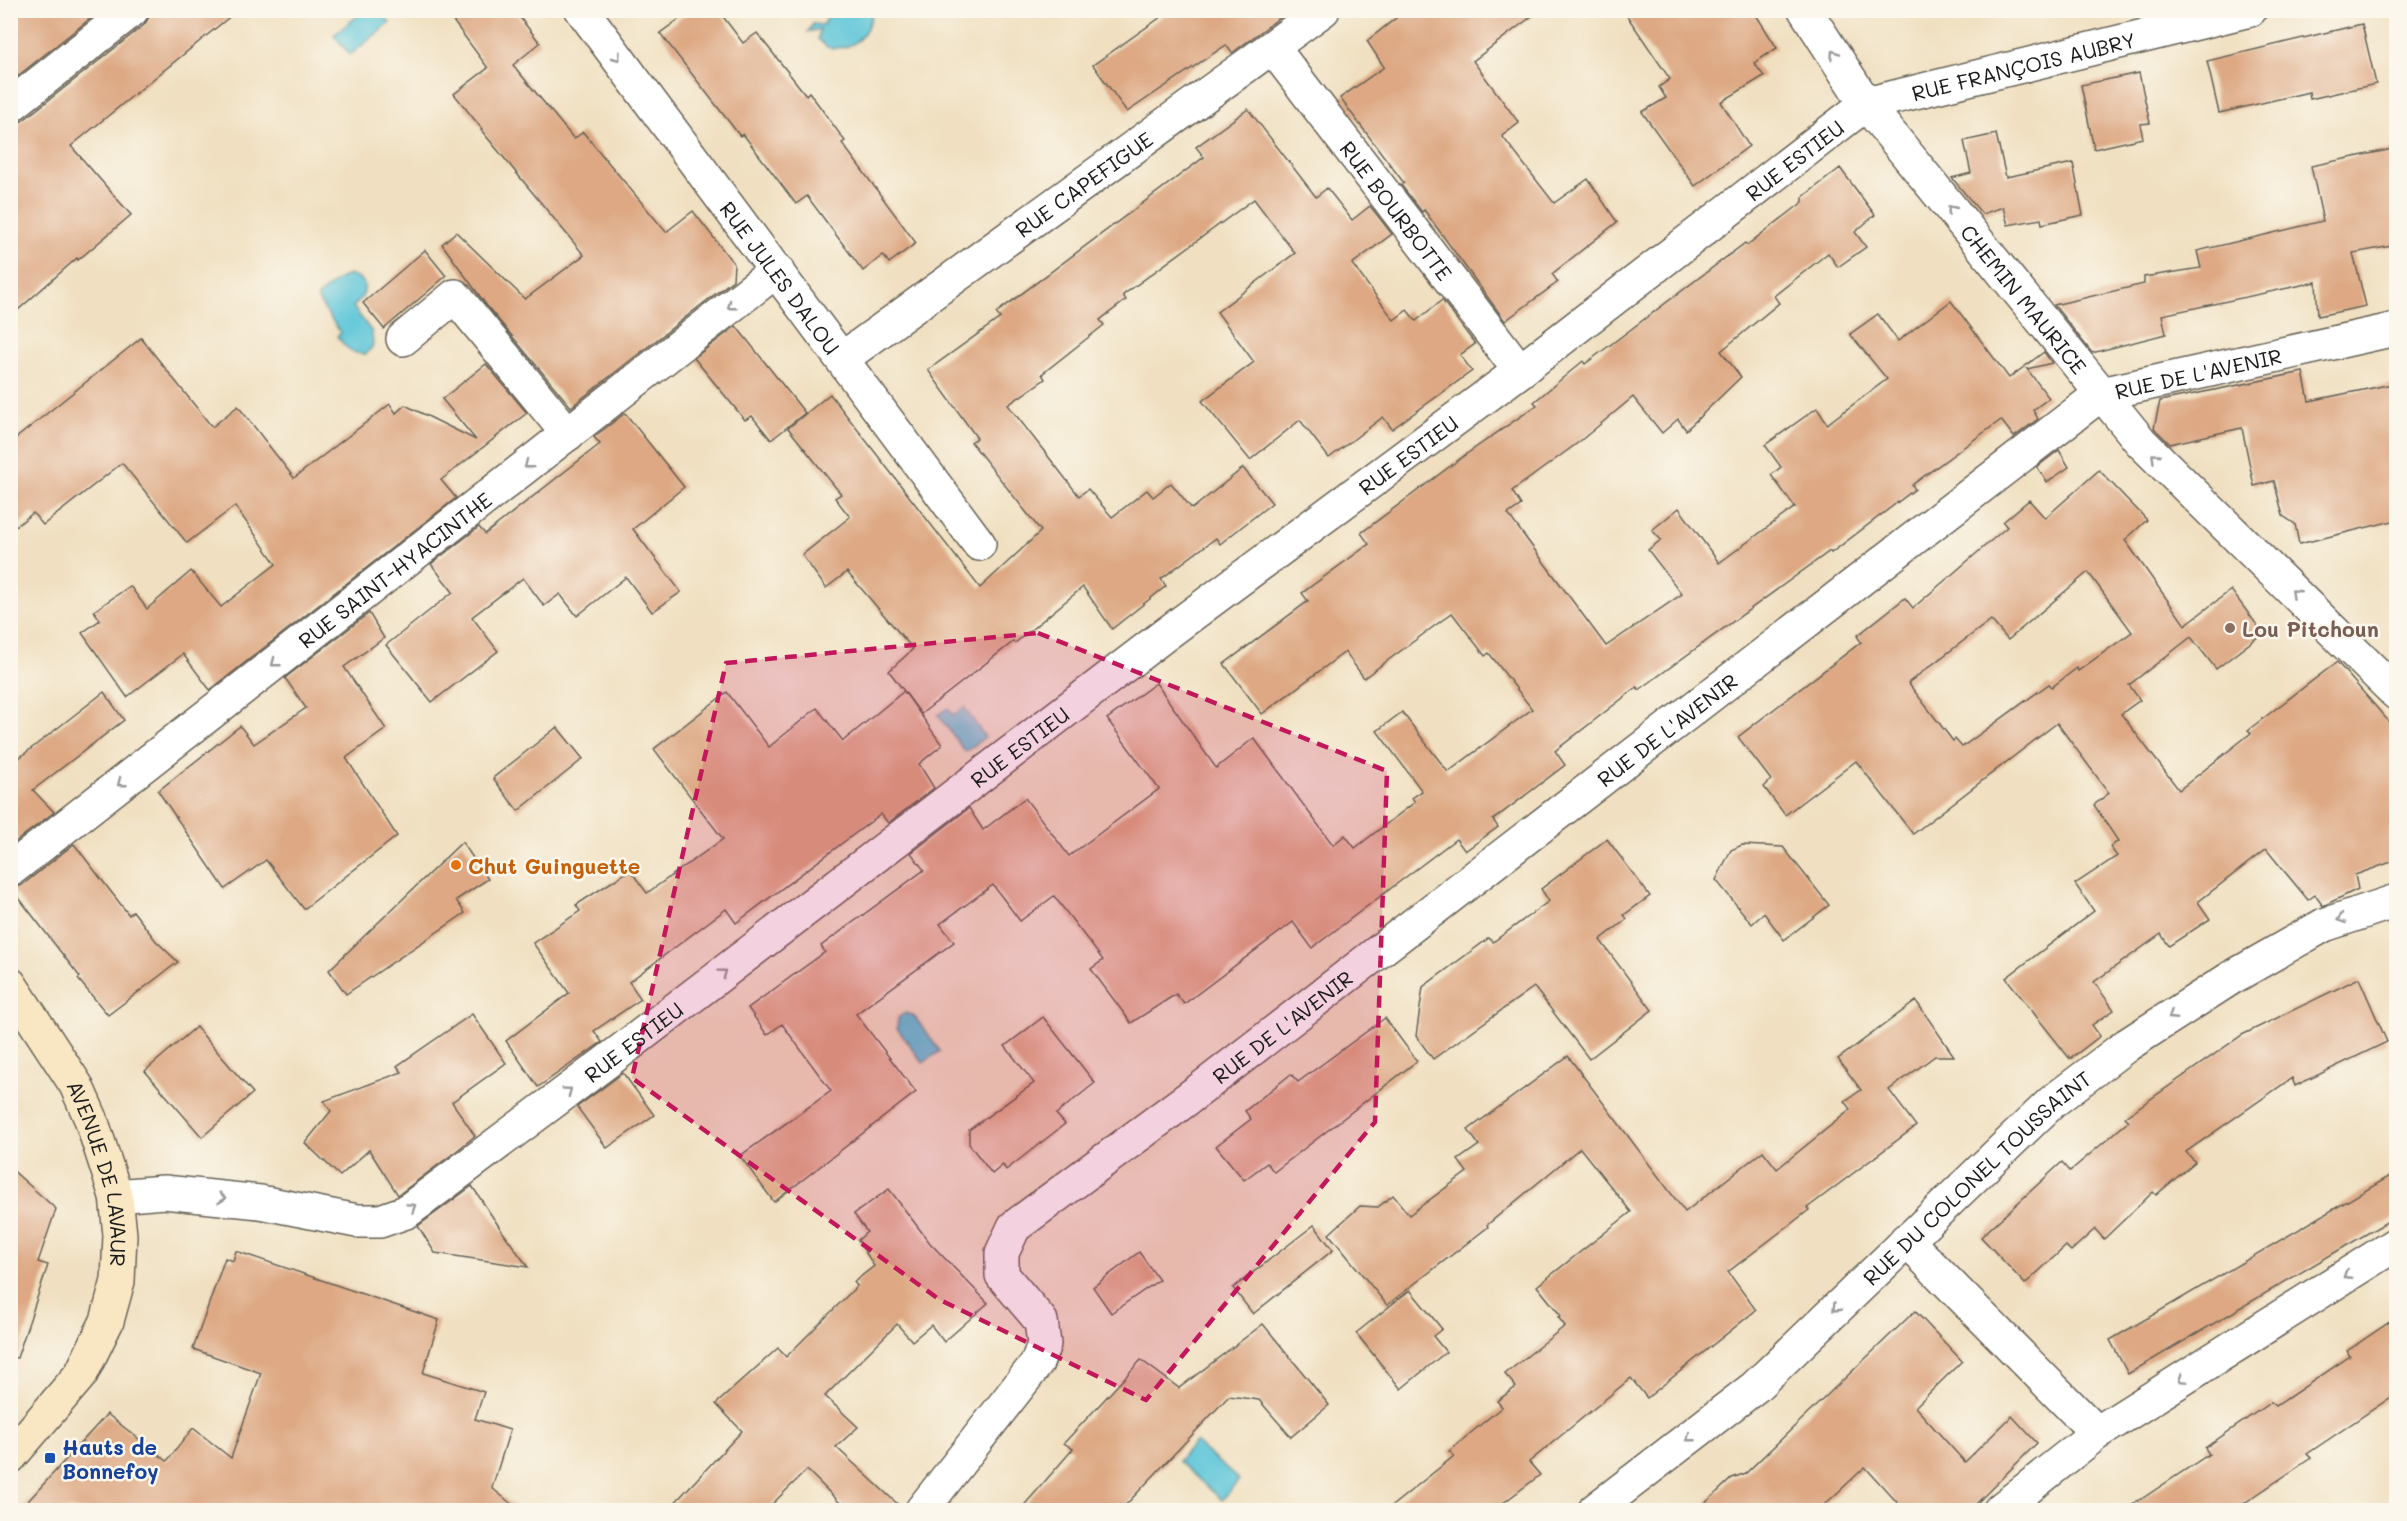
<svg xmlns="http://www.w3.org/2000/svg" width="2407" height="1521" font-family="Mali,sans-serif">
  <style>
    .water { fill: #5cc5d8; stroke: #3c707a; stroke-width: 1.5 }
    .building { fill: #dda883; fill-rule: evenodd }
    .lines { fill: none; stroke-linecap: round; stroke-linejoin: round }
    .street-casing { stroke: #666156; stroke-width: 36 }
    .secondary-casing { stroke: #666156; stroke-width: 36 }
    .street { stroke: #fff; stroke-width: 33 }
    .secondary { stroke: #f9e7c3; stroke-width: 33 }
    .oneway { stroke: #999 }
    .marked { fill: #c2185b; fill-opacity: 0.2; stroke: #c2185b; stroke-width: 4.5; stroke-dasharray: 12 8; stroke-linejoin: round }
    .education-dot { fill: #8d6e63; stroke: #fbf7ec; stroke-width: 2 }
    .food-dot { fill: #e8710a; stroke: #fbf7ec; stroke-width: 2 }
    .transit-dot { fill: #1a4fb4; stroke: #fbf7ec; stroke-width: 2 }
    .labels { text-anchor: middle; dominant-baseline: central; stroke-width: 5; stroke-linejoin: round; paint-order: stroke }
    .street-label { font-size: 21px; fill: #1c1c1c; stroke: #fbf7ec }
    .education-label { font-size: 21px; font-weight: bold; fill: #785e54; stroke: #fbf7ec; text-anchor: start }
    .food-label { font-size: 21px; font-weight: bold; fill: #c56008; stroke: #fbf7ec; text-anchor: start }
    .transit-label { font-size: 21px; font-weight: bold; fill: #164399; stroke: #fbf7ec; text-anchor: start }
  </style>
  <rect width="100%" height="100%" fill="#fbf7ec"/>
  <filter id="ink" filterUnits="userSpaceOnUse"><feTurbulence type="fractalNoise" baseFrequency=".0167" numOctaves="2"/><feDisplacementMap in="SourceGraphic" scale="12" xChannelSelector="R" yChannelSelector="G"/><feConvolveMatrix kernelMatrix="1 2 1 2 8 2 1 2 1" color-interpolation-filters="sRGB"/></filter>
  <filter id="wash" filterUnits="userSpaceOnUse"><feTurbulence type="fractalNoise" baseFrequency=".008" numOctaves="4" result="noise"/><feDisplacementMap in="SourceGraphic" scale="24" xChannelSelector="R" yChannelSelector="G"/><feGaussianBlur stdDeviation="1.35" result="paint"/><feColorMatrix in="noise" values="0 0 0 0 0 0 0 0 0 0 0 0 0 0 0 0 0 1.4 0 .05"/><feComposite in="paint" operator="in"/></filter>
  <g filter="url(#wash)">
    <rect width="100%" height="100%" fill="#f0e0c1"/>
    <!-- water -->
    <g class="water">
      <polygon points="365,10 380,11 390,23 350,55 334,35"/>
      <path d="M841,11H873C867,35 855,52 827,47L818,39L820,29L808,32L813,24L823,25L826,19Z"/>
      <path d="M349,275C371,279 367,295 353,307L372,332L373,346L366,354C352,355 345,347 337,336L341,333L318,300V296L321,293L341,278Z"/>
      <polygon points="964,707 985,737 965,752 938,715 948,708 953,715"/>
      <polygon points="905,1013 914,1016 940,1051 923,1063 897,1028 898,1018"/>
      <polygon points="1195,1442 1239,1480 1222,1500 1178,1461"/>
    </g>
    <g id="blocks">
      <!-- building -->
      <g class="building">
        <polygon points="10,10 101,10 10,82"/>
        <polygon points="150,10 238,10 71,146 131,215 78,260 77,258 10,317 10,124 22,121 144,25 149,17"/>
        <polygon points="445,10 514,10 540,43 513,65 574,139 583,132 666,232 693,211 734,264 733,280 571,407 487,306 442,244 456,232 525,299 584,255 481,130 482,129 454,94 488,68"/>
        <polygon points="692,10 718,10 743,43 757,33 806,95 809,92 845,141 842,143 916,243 889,263 883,255 863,271 807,196 796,204 743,134 740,136 660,33"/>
        <polygon points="1171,10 1290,10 1232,53 1226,45 1127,112 1093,65"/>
        <polygon points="1406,10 1540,10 1473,61 1519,123 1502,136 1554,203 1588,179 1617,222 1552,274 1558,282 1505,321 1424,210 1422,212 1401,185 1404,183 1340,98 1384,67 1367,41"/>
        <polygon points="1623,10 1753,10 1777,48 1754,63 1764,76 1721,102 1749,146 1695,186 1642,112 1666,98 1659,87 1670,79"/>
        <polygon points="2362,24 2376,84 2310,99 2309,92 2219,113 2207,61"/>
        <polygon points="2139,73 2150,123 2140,124 2143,138 2094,149 2081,85"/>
        <polygon points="1248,109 1316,197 1327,188 1352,220 1370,206 1392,234 1352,264 1394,320 1407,310 1416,321 1442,300 1475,344 1460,355 1472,371 1392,429 1383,417 1329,458 1300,420 1250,460 1202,401 1254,362 1217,312 1295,253 1254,199 1123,295 1126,300 1100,320 1104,325 1042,374 1045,379 1008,405 1079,496 1088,489 1112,517 1147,490 1153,497 1171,483 1192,509 1243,468 1272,503 1220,544 1216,538 1161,579 1166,586 1112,629 1083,587 1015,643 1013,642 921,714 889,671 913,649 847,572 826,588 802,555 850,517 835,498 841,494 788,428 830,394 980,588 1041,531 971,442 977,438 928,370 1000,318 996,313 1204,157 1196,147"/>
        <polygon points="1996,134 2006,177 2073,163 2083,215 2042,224 2041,219 2008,225 2003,207 1982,214 1952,178 1971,173 1964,141"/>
        <polygon points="2397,148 2397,245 2353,253 2366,306 2318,316 2316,282 2162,315 2166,334 2092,353 2054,305 2144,284 2144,277 2201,268 2197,251 2323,221 2311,166"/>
        <polygon points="1840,168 1875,215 1855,232 1866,247 1838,267 1828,253 1774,296 1779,303 1721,351 1741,377 1686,430 1678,419 1662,433 1633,397 1579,442 1512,491 1521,505 1508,514 1606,646 1682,594 1648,550 1661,540 1652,530 1679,508 1719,563 1795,507 1771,475 1781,467 1765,445 1817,408 1827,424 1887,379 1850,334 1878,314 1898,341 1951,301 2009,378 2044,352 2052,363 2027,369 2049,398 2033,410 2038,419 2014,437 2001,420 1912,485 1915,489 1831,553 1830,551 1639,690 1637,687 1555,751 1565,765 1493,820 1498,827 1465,851 1456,839 1312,948 1293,922 1184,1004 1176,994 1131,1023 1091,969 1103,960 1054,896 1020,921 993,885 940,924 954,942 856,1014 916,1092 774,1202 740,1156 831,1091 782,1024 767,1035 748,1008 825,952 821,946 924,870 911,853 969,808 983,830 1025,798 1069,856 1159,789 1107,719 1156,683 1216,768 1254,738 1333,845 1345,835 1355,848 1415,802 1412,798 1422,791 1377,731 1402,712 1448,772 1532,709 1489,653 1485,656 1452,613 1364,678 1345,652 1262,714 1224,664 1308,601 1302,593 1369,544 1361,533 1465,455 1537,405 1534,402 1583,361 1585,364 1745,243 1747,245 1803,202 1803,197"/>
        <polygon points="425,250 446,276 384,329 363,303"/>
        <polygon points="736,326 805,413 771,440 752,416 745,420 694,358"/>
        <polygon points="141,338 212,427 238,406 294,478 390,404 396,413 405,405 476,440 442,399 486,364 527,413 441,480 456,498 210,690 183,654 127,697 82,633 100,620 94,611 130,586 147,609 191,571 221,607 276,564 235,506 187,543 122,463 43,525 33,513 10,531 10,443"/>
        <polygon points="2303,372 2309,401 2397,383 2397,520 2299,544 2295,524 2283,516 2274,481 2254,486 2242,428 2170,444 2154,428 2160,401"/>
        <polygon points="625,413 684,487 633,529 681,592 652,612 626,577 577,616 560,594 544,606 523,578 472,617 498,651 432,702 386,645 453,592 431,564 479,527 485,534 600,444 594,437"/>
        <polygon points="2059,450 2069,467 2047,482 2037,467"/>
        <path d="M2099,470L2147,520L2125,540L2185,625L2231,590L2263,633L2216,669L2191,637L2129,685L2140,700L2121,714L2179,790L2251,733L2248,730L2337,662L2397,731V860L2355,875L2358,889L2323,906L2315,895L2308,900L2266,849L2198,902L2210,919L2169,946L2161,934L2094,982L2114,1010L2092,1025L2100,1036L2070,1059L2006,978L2094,911L2075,884L2117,856L2110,847L2118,841L2094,805L2109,793L2057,723L1913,834L1856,761L1785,815L1764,787L1771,780L1738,737L1861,642L1857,636L1905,598L1913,608L2007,527L2003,522L2029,500L2045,518ZM2088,572L2132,632L2078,671L2077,668L2052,687L2049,684L1962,747L1955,739L1953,741L1908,683L1991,620L2008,640Z"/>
        <polygon points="369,613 384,638 344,667 386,729 346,758 397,836 304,909 266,860 225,889 158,791 240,726 254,744 306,708 285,678"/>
        <polygon points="904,691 942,745 919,764 934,788 888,823 881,814 736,923 726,909 629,982 641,999 594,1031 602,1042 538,1087 506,1041 569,993 533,943 580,911 576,905 630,870 647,893 723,839 654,749 727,692 769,747 817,708 843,741"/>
        <polygon points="104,692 124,720 33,790 54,812 10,846 10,765"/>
        <polygon points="557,727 583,759 518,811 493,778"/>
        <polygon points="1607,839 1650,896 1624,915 1627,919 1600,940 1652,1010 1589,1059 1534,987 1433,1059 1416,1036 1423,987 1489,938 1493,942 1549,901 1541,889"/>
        <polygon points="462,842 488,879 456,900 465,913 346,994 329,970"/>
        <polygon points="74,844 129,915 133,911 156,941 178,962 108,1015 78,979 80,977 12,889 22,885"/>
        <polygon points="1742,845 1783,847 1829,905 1784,940 1764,913 1752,924 1716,880 1731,850"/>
        <polygon points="2359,978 2387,1042 2295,1086 2292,1078 2186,1152 2195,1162 2156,1195 2153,1192 2104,1239 2095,1229 2071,1251 2066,1246 2025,1284 1981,1237 2062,1162 2070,1171 2129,1121 2125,1117 2242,1035"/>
        <polygon points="1916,1001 1954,1056 1935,1056 1889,1090 1916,1126 1807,1208 1809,1210 1728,1272 1756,1310 1647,1398 1631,1378 1529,1462 1540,1475 1494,1510 1387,1510 1454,1456 1449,1451 1502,1407 1497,1401 1516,1387 1505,1374 1565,1326 1558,1317 1561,1316 1537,1286 1631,1212 1580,1148 1487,1225 1488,1227 1387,1305 1329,1234 1360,1206 1378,1207 1393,1195 1409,1215 1467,1172 1458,1160 1479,1145 1468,1130 1568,1056 1685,1212 1763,1151 1777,1169 1851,1109 1845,1101 1861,1090 1838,1059"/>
        <polygon points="472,1014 506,1063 452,1102 475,1136 450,1156 398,1195 369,1150 340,1176 305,1143 331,1111 324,1101 402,1072 397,1066"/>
        <polygon points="1043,1017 1095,1083 1056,1114 1065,1124 1006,1170 1003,1165 992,1174 969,1144 969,1130 1034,1083 1005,1046"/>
        <polygon points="1385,1018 1417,1061 1274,1172 1267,1163 1244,1180 1216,1146 1251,1119 1245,1111 1291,1074 1298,1082"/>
        <polygon points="196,1027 253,1093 202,1137 145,1071"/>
        <polygon points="623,1073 654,1115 607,1148 577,1107"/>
        <polygon points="10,1168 56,1209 38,1262 48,1265 17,1358 10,1357"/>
        <polygon points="2397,1172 2397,1216 2128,1374 2110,1340"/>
        <polygon points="472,1186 502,1231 528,1267 435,1253 418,1226"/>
        <polygon points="889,1189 930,1243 988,1303 944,1342 931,1325 912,1341 897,1324 825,1396 858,1427 836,1447 904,1510 847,1510 807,1470 766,1510 668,1510 742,1431 716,1404 778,1348 786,1357 857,1286 854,1282 874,1266 858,1240 867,1232 854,1214"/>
        <polygon points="1314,1225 1333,1250 1253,1314 1233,1288"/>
        <polygon points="236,1251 439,1320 423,1373 484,1392 475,1419 510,1430 492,1488 519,1510 20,1510 107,1414 167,1461 193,1428 231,1458 261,1373 193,1349 225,1258 233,1261"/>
        <polygon points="1139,1252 1159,1280 1111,1313 1093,1287"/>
        <polygon points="1410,1290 1442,1329 1433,1336 1446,1352 1401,1389 1356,1333"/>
        <polygon points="1915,1311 1962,1361 1915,1407 1965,1462 2012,1416 2037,1443 1970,1510 1904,1510 1865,1467 1819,1510 1698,1510 1732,1478 1746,1473"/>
        <polygon points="2397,1317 2397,1393 2307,1454 2311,1458 2234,1510 2125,1510 2209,1454 2205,1448 2271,1402 2276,1406 2350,1356 2347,1351"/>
        <polygon points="1263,1324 1329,1405 1291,1437 1259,1400 1229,1396 1121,1510 1020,1510 1073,1449 1064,1443 1141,1360 1179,1388"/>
      </g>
    </g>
  </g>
  <g filter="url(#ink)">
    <use href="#blocks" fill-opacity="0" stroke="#666156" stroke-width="1.5"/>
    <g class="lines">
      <defs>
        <g id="street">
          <path id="s1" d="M582,10L979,544"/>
          <path id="s2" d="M1805,10L1866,104L2141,442L2396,693"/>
          <path id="s3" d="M1273,48L1520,371"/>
          <polyline points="10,106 132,10"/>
          <polyline points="403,339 455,296 568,434"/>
          <path id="s4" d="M843,358L1323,10"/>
          <path id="s5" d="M10,870L777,270"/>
          <path id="s6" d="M116,1196L164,1192L260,1202L357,1221H380L406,1212L605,1063L1162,637L1520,371L1866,104L2250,10"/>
          <polyline points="1906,1240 2097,1433"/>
          <path id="s7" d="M922,1510L1037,1363L1044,1344L1041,1321L1002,1275V1253L1014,1227L1198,1091L2101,394L2396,329"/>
          <path id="s8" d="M1595,1510L1755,1387L2052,1102L2127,1045L2231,978L2324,925L2396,901"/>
          <polyline points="2000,1510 2097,1433 2396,1244"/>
        </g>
        <g id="secondary">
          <path id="s9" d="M10,984L76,1085L91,1119L116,1196L120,1235L118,1281L107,1321L81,1374L10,1457"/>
        </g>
      </defs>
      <!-- street casing -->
      <use href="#street" class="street-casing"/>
      <!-- secondary casing -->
      <use href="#secondary" class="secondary-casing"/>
      <!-- street -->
      <use href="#street" class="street"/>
      <!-- secondary -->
      <use href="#secondary" class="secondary"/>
    </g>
    <!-- one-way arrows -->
    <defs><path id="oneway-chevron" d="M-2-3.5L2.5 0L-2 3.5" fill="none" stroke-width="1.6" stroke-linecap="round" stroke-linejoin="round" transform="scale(1.5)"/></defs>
    <g class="oneway">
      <use href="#oneway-chevron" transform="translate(1834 54) rotate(-123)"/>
      <use href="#oneway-chevron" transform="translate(617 57) rotate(53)"/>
      <use href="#oneway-chevron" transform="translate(1951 209) rotate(-129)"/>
      <use href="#oneway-chevron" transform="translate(731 306) rotate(142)"/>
      <use href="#oneway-chevron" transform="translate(2155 457) rotate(-136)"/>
      <use href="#oneway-chevron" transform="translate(528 465) rotate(142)"/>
      <use href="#oneway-chevron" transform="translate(2295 593) rotate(-136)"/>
      <use href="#oneway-chevron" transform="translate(275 663) rotate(142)"/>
      <use href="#oneway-chevron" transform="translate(121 783) rotate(142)"/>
      <use href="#oneway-chevron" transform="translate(2341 919) rotate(161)"/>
      <use href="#oneway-chevron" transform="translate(723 973) rotate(-37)"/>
      <use href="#oneway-chevron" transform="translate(2172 1016) rotate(147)"/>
      <use href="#oneway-chevron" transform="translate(568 1091) rotate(-37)"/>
      <use href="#oneway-chevron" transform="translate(222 1198) rotate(6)"/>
      <use href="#oneway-chevron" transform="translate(412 1207) rotate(-34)"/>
      <use href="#oneway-chevron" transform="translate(2347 1275) rotate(148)"/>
      <use href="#oneway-chevron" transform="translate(1836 1308) rotate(136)"/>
      <use href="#oneway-chevron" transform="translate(2182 1379) rotate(148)"/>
      <use href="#oneway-chevron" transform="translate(1690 1438) rotate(142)"/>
    </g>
  </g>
  <!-- marked area -->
  <path class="marked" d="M1038,633L1387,771L1375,1122L1146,1400L940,1300L632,1078L726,663Z"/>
  <!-- markers -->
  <circle class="education-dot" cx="2230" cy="628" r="6"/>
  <circle class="food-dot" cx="456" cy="865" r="6"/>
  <rect class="transit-dot" x="44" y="1452" width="12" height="12" rx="3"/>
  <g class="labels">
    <!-- street labels -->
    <g class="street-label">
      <text stroke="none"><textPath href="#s6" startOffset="2289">RUE FRANÇOIS AUBRY</textPath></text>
      <text stroke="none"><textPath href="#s6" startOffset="2036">RUE ESTIEU</textPath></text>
      <text stroke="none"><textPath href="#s4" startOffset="297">RUE CAPEFIGUE</textPath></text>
      <text stroke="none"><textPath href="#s3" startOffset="204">RUE BOURBOTTE</textPath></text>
      <text stroke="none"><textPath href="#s1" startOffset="333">RUE JULES DALOU</textPath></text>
      <text stroke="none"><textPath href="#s2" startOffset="363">CHEMIN MAURICE</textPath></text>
      <text stroke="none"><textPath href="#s7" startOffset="1810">RUE DE L'AVENIR</textPath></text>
      <text stroke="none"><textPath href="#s6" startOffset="1550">RUE ESTIEU</textPath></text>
      <text stroke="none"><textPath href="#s5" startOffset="488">RUE SAINT-HYACINTHE</textPath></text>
      <text stroke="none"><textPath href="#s7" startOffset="1162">RUE DE L'AVENIR</textPath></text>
      <text stroke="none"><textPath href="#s6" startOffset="1064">RUE ESTIEU</textPath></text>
      <text stroke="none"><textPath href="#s7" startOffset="676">RUE DE L'AVENIR</textPath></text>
      <text stroke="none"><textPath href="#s6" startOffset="578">RUE ESTIEU</textPath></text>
      <text stroke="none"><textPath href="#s9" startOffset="213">AVENUE DE LAVAUR</textPath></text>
      <text stroke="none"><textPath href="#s8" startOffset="507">RUE DU COLONEL TOUSSAINT</textPath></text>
    </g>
    <!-- education labels -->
    <g class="education-label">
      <text x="2242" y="628">Lou Pitchoun</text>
    </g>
    <!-- food labels -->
    <g class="food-label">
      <text x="468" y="865">Chut Guinguette</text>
    </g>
    <!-- transit labels -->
    <g class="transit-label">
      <text x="62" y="1446">Hauts de<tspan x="62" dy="24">Bonnefoy</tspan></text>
    </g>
  </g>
  <!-- margin -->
  <rect width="2407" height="1521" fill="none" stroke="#fbf7ec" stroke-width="36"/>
</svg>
